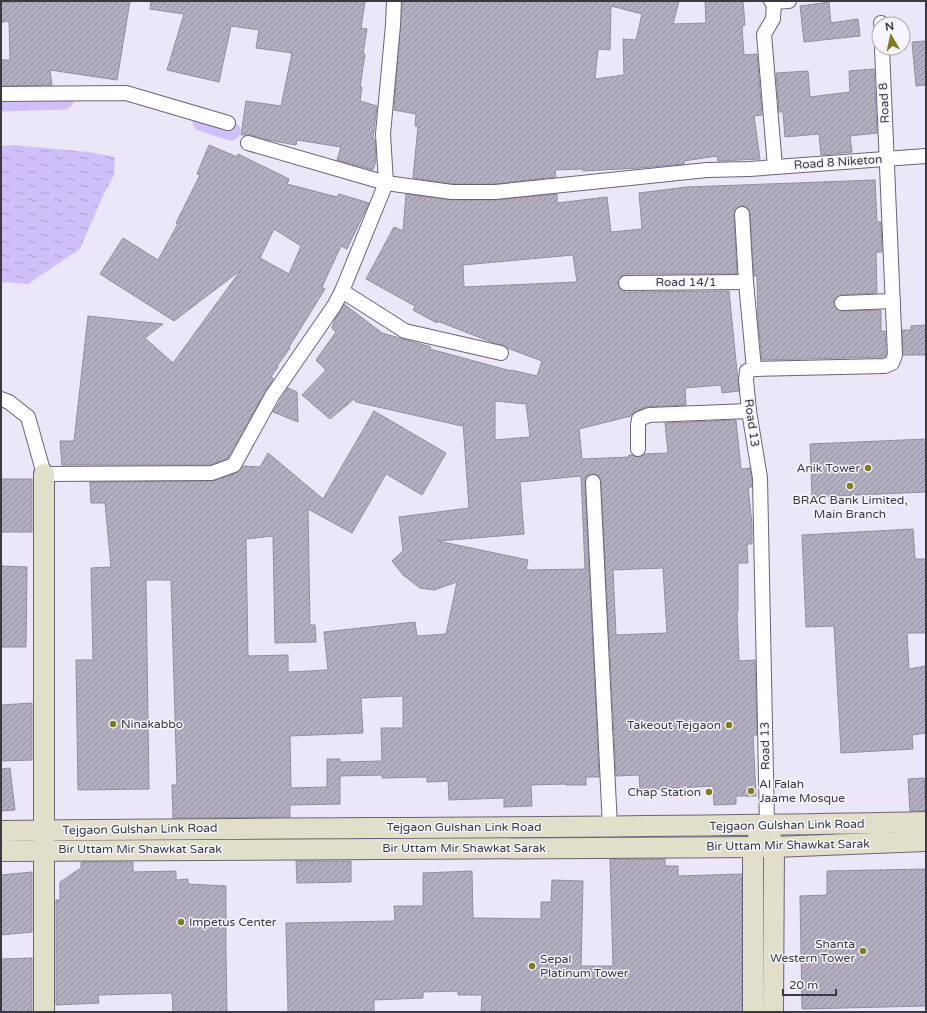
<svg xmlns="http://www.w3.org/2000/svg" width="927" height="1013" font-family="'Varela Round',sans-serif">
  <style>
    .water { fill: url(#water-ripples) }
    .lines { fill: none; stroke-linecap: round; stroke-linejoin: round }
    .canal { stroke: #d0c0f9; stroke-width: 19 }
    .building { fill: url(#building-hatch); stroke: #928e9f; fill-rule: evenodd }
    .street-casing { stroke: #696474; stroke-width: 16 }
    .secondary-casing { stroke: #696474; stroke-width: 22 }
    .street { stroke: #fff; stroke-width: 14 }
    .secondary { stroke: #e0dfca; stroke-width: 20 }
    .poi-dot { fill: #817b21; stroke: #f7f5fc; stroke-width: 1.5 }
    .labels { text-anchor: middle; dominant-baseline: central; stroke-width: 3; stroke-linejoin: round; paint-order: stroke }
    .street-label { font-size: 12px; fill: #3b3941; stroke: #f7f5fc }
    .poi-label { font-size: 12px; fill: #3b3941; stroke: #f7f5fc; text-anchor: end }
  </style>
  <defs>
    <pattern id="water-ripples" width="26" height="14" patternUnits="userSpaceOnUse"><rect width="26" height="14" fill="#d0c0f9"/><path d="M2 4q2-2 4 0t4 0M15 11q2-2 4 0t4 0" fill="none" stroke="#aa9dcb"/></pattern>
    <pattern id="building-hatch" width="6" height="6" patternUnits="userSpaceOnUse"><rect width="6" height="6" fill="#b3afc0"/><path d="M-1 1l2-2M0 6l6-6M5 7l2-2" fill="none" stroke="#938f9e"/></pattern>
  </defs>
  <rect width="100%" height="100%" fill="#ebe6f8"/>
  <!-- water -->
  <polygon class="water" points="13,145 89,152 115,157 114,175 102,198 80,249 28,284 1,282 1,146"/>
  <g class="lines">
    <!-- canal -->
    <g class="canal">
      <polyline points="1,102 64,100"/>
      <polyline points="202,122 231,131"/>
    </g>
  </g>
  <!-- building -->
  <g class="building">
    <polygon points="27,1 130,1 117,80 50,70 52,85 1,86 1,60 10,60 9,21 2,22 1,3"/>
    <polygon points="151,1 365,1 361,28 367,29 363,54 365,54 360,87 362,87 360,101 377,106 373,139 375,140 376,161 373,170 337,160 341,147 297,140 296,145 268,140 250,135 241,135 246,101 281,106 292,53 256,48 259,30 231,26 219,82 167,70 184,14 150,9"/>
    <path d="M402,1H679L673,24L706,23L705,1H743L745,25L742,26L744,55L757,54L762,115L754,116L760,159L718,161L717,156L684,161V164L640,168L583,171V169L555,170L556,177L495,184H453L413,178L418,126H415L416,114L394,110ZM611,6L642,14L636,40L623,39L624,75L595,79L598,49L610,50Z"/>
    <polygon points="829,2 831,23 858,19 860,36 804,42 800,6"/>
    <polygon points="926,41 926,85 916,86 912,42"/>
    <polygon points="874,69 877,133 850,136 852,152 821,155 819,134 785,137 783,112 779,112 776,73 808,71 810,97 850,92 849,71"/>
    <path d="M209,145L237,157L238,154L289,179L287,184L337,197L339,194L369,203L347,249L341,246L322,287L325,289L289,347L290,348L277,366L278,367L271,377L273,378L272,381L265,392L228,458L210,465H62L60,441H74L88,316L163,324L145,338L173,363L241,270L174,321L100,274L123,238L158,260L178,224L176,223L200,175L197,174ZM274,229L301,246L289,274L260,258Z"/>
    <path d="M875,180L877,222H881L882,252H876L877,293L841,295L835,299L834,304L838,310L842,311L881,310V331H885L886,354L885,357L762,360L758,321L757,276H754L750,214L749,210L746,207L741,206L735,210L734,214L737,274H626L621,276L618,283L619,288L622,291L626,292L729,291L739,391L722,393L721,385L685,388L686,405L646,407L636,411L631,416L579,429L582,459L629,457V455H632L638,457L644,454L668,453L665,423L736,420L741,469L750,468L752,479V487H748L752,524V544H747L748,563H738V612H737L739,661L755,660L757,735H753L756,796H736V804L714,805L713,786L640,790L639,775L616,776L601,482L600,477L593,474L588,475L585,478V482L599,777H586V785H566L565,784L531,785L532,806L504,807V798L449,800L448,781L427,782V777L382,778V775L340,776V804L290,805V817L173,818L172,785H177L171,580H146L149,789L78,790L76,660H93L91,568L111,567L105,503H91L90,482L212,481L237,473L243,466L260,467L268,453L323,499L374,411L446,453L422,495L386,474L352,533L308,509L310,625H315L316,642L275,643L273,536L246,539L248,656L288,655V672L328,670L324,632L415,622L417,636L446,634L457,582L434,590L420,588L403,575L392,561L403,551L399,517L469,508L463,423L462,426L356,402L354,399L330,419L302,395L326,370L316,360L336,332L332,328L335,319L344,304L382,333L431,347L430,349L511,371V370L537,376L542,361L507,348L503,345L494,343L437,321V323L413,310L415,306L366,279L394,227L403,231L406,194L452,200H495L557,194V203L607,197L611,232L642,229L639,193L687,187ZM573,255L577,282L464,287L463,265ZM495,401L526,404L530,437L495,440ZM581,476L585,569L526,570L528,560L438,541L524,534L520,482ZM663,568L667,633L616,635L613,570ZM403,696V728H381L382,761L340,762V759H327V787L291,788L290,736L363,733L361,698Z"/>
    <polygon points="926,325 926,355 903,355 902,330 911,330 911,326"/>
    <polygon points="288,388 297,392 298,422 273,412"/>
    <polygon points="926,439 926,492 812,497 810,444"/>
    <rect x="1" y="479" width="31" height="53"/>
    <polygon points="913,529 915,559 926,559 926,633 907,633 909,669 926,666 926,733 912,735 913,749 841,753 834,626 806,627 802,535"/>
    <polygon points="1,566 27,567 26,647 1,647"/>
    <polygon points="32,703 32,760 1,761 1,705"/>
    <polygon points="10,768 15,810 1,811 1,769"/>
    <polygon points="924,778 926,811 910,811 908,779"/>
    <polygon points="610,859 665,859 665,866 678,866 678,876 742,874 742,1012 481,1012 482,995 458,995 458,991 423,992 423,998 374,1000 374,1012 288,1012 286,923 395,921 394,906 423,906 423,873 472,871 473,918 541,919 541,902 551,902 552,880 583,881 581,966 613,966"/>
    <polygon points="296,861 351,861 351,882 297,883"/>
    <polygon points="82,862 133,862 133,872 176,871 176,880 188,879 188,884 226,886 226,952 227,1012 173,1012 172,993 98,995 99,1003 56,1005 56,900 60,900 60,882 81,868 81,863"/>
    <polygon points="926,869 926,1006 802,1009 800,896 827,895 827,871"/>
    <polygon points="32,872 32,932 1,935 1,875"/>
    <polygon points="32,958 32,1012 1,1012 1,959"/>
  </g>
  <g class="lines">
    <defs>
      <g id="street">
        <polyline points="771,1 774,2 789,1"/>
        <polyline points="774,2 773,19 764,34 775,167"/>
        <polyline points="881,23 881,24"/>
        <polyline points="1,94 126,93 228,123"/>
        <polyline points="248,143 386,183 452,192 495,192 707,170 749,169 926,156"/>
        <polyline points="742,214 746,282 754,369"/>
        <polyline points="626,283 746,282"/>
        <polyline points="342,291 405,331 501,353"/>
        <polyline points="842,303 893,301"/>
        <polyline points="1,399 9,402 28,417 44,474 212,473 234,465 272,396 334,306 342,291 386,183 383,134 393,25 394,1"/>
        <polyline points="638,449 638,425 639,419 649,415 749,411"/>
        <polyline points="593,482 610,827"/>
        <polyline points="767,825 760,478 749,411 746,380 747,371 754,369 885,366 892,363 895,355 882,48"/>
      </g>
      <g id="secondary">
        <path d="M1,831C309,827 618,829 926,822"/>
        <polyline points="770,835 774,847 773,1012"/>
        <polyline points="1,851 774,847 926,841"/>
        <polyline points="44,1012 44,474"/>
        <polyline points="753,1012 753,847 760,836"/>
      </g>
    </defs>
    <!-- street casing -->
    <use href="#street" class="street-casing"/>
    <!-- secondary casing -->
    <use href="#secondary" class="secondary-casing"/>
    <!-- street -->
    <use href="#street" class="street"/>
    <!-- secondary -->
    <use href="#secondary" class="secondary"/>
  </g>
  <!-- markers -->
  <g class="poi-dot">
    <circle cx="868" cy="468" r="4"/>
    <circle cx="850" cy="486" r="4"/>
    <circle cx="113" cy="724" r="4"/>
    <circle cx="729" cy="725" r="4"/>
    <circle cx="751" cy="791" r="4"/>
    <circle cx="709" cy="792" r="4"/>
    <circle cx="181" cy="922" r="4"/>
    <circle cx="863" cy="951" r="4"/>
    <circle cx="532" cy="966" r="4"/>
  </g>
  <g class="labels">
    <!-- street labels -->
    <g class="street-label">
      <text transform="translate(884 103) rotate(-93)">Road 8</text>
      <text transform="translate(838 162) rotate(-4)">Road 8 Niketon</text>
      <text x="686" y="282">Road 14/1</text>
      <text transform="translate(752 423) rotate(82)">Road 13</text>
      <text transform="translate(765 746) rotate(-91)">Road 13</text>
      <text transform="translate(787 825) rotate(-1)">Tejgaon Gulshan Link Road</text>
      <text x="464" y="827">Tejgaon Gulshan Link Road</text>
      <text transform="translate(140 829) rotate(-1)">Tejgaon Gulshan Link Road</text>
      <text transform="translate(788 845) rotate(-1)">Bir Uttam Mir Shawkat Sarak</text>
      <text x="464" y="848">Bir Uttam Mir Shawkat Sarak</text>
      <text x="140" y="849">Bir Uttam Mir Shawkat Sarak</text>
    </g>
    <!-- poi labels -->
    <g class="poi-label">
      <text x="860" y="468">Anik Tower</text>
      <text x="850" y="500" text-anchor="middle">BRAC Bank Limited,<tspan x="850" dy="14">Main Branch</tspan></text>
      <text x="121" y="724" text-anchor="start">Ninakabbo</text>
      <text x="721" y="725">Takeout Tejgaon</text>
      <text x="759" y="784" text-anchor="start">Al Falah<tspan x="759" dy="14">Jaame Mosque</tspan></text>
      <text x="701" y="792">Chap Station</text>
      <text x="189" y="922" text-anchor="start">Impetus Center</text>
      <text x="855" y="944">Shanta<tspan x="855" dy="14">Western Tower</tspan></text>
      <text x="540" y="959" text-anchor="start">Sepal<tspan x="540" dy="14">Platinum Tower</tspan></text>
    </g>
  </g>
  <!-- border -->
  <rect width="927" height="1013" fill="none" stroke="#3b3941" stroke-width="4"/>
  <!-- north arrow -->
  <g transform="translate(891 36) rotate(351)"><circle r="19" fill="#f7f5fc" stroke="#acaab1"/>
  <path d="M0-3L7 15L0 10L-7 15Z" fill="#817b21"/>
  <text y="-6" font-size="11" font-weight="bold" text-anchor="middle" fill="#3b3941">N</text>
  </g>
  <!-- scale -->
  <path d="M783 989v6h53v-6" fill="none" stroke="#3b3941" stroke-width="2"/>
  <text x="789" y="989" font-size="12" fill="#3b3941" stroke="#f7f5fc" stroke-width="3" paint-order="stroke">20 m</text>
</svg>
